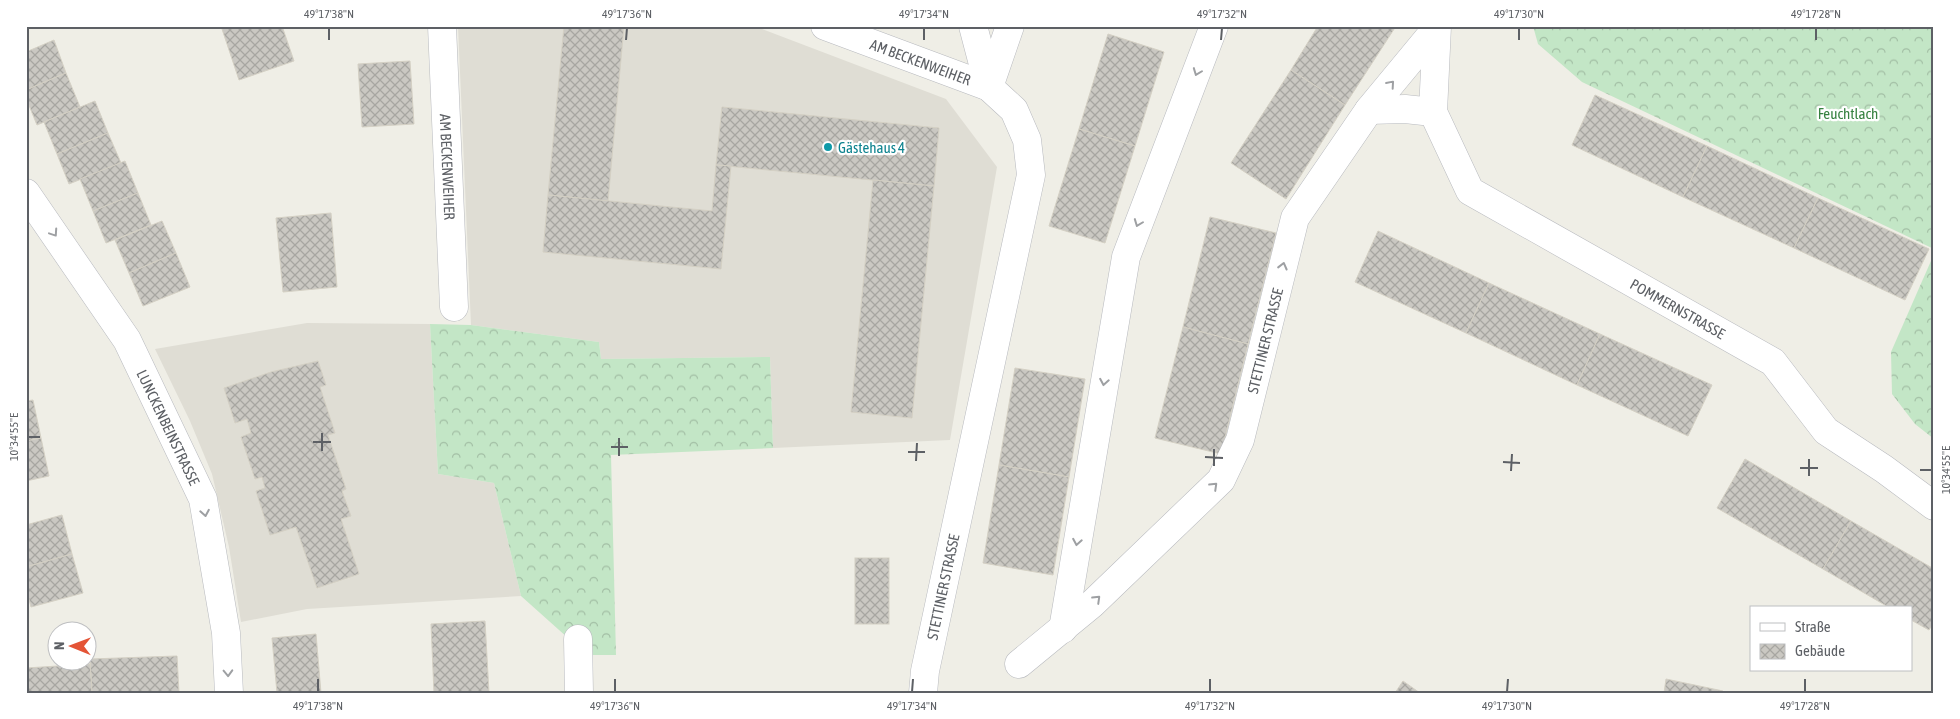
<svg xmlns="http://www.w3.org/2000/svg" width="1960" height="719" font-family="'Asap Condensed',sans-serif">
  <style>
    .education { fill: #dfddd4 }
    .forest { fill: url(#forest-crowns) }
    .building { fill: url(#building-cross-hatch); stroke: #d4d0c4 }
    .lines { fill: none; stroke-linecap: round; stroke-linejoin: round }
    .minor-casing { stroke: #b8babf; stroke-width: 29 }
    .minor { stroke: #fff; stroke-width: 28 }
    .oneway { stroke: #9ea0a3 }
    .ticks { fill: none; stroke: #5d6065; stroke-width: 2 }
    .culture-dot { fill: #0f9aa8; stroke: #fff; stroke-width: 2 }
    .labels { text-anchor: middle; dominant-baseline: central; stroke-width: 4.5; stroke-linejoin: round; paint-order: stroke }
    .street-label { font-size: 15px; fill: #5d6065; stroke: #fff }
    .park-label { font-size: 15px; fill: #378241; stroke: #fff }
    .culture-label { font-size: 15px; fill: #0d838f; stroke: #fff; text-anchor: start }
    .neatline { fill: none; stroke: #5d6065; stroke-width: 2 }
    .ticks-label { font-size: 12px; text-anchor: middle; fill: #5d6065 }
  </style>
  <defs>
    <pattern id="forest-crowns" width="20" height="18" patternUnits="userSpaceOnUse" patternTransform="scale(1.25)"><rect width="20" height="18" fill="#c3e6c6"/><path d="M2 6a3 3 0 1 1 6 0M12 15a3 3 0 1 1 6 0" fill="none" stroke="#a2bea4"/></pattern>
    <pattern id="building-cross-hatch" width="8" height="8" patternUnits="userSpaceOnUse" patternTransform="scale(1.25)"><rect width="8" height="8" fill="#cac8c2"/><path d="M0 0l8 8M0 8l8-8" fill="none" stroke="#a7a6a1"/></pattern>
  </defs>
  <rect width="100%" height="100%" fill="#efeee6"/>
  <!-- education -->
  <g class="education">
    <polygon points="458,26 754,26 946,99 997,167 950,440 773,448 770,357 601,359 599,342 471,325"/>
    <polygon points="307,323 430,324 438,474 494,483 521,596 307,609 241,622 229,547 212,474 190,421 155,349"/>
  </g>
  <!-- forest -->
  <g class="forest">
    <polygon points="1533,26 1934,26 1934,249 1582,82 1538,44"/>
    <polygon points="1934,254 1934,439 1915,424 1892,394 1891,352"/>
    <polygon points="430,324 471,325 599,342 601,359 770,357 773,448 611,455 616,655 587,655 521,596 494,483 438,474"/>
  </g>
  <!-- building -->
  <g class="building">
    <polygon points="221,26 282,26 294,61 239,80"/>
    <polygon points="564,26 624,26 608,201 548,195"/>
    <polygon points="1318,26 1396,26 1345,105 1291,70"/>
    <polygon points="1108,34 1164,52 1135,146 1079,129"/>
    <polygon points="54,40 66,73 26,90 26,52"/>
    <polygon points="410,61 414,124 362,127 358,64"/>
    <polygon points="1291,70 1345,105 1286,199 1231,163"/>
    <polygon points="66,73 80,107 37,125 26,98 26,90"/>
    <polygon points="1595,95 1707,146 1683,197 1572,145"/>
    <polygon points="95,101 108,133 57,154 44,122"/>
    <polygon points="722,107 939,128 934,186 716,165"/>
    <polygon points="1079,129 1135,146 1105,243 1049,226"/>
    <polygon points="108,133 121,163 69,184 57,154"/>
    <polygon points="1707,146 1818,198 1794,248 1683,197"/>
    <polygon points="125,161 138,193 93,211 80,179"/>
    <polygon points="716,165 731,166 721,269 543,252 548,195 712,211"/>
    <polygon points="873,180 934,186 912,418 851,412"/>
    <polygon points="138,193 151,225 106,243 93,211"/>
    <polygon points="1818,198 1929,249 1905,300 1794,248"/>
    <polygon points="331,213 337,287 283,292 276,218"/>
    <polygon points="1210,217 1276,233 1248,344 1183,327"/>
    <polygon points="162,221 176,253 129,273 115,240"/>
    <polygon points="1378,231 1489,283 1466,333 1355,282"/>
    <polygon points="176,253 190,287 143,306 129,273"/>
    <polygon points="1489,283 1600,334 1577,385 1466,333"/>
    <polygon points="1183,327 1248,344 1221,454 1155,438"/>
    <polygon points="1600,334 1712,385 1688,436 1577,385"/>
    <polygon points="318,361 326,385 320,387 335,433 328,435 346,489 342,491 351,516 341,519 359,574 317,588 296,527 270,535 256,491 265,488 262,477 255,479 241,437 251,433 247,419 235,423 224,388 271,372"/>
    <polygon points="1015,368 1085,379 1069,477 999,465"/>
    <polygon points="33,400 41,438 26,441 26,401"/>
    <polygon points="41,438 49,476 26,481 26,441"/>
    <polygon points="1745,459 1851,521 1823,569 1717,508"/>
    <polygon points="999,465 1069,477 1053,575 983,563"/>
    <polygon points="62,515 72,554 26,567 26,525"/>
    <polygon points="1851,521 1934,569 1934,622 1929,630 1911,620 1911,608 1890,608 1823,569"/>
    <polygon points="72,554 83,593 31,607 26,588 26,567"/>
    <rect x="855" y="558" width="34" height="66"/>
    <polygon points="485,621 489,693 434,693 431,624"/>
    <polygon points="316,634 321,693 277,693 272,638"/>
    <polygon points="177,656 179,693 92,693 90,659"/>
    <polygon points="90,664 92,693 26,693 26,668"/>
    <polygon points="1666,679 1723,691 1723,693 1664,693"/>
    <polygon points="1403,681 1420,693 1395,693"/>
  </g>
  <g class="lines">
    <defs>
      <g id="minor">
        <path id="s1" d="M442,26L454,307"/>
        <path id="s2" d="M825,26L989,87L1014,110L1027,140L1031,175L925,671L923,693"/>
        <polyline points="973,26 989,87"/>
        <path id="s3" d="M1437,26L1433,112L1470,191L1773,362L1826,431L1884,469L1934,506"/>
        <polyline points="989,87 1010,26"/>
        <polyline points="1369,110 1405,109 1433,112"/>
        <path id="s4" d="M26,193L127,340L203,499L226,633L229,693"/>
        <polyline points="1063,629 1126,257 1214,26"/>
        <polyline points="578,639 579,693"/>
        <path id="s5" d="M1019,664L1092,604L1221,480L1240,440L1295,218L1369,110L1436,29"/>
      </g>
    </defs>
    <!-- minor casing -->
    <use href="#minor" class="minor-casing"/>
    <!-- minor -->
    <use href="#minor" class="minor"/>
  </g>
  <!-- one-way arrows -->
  <defs><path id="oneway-chevron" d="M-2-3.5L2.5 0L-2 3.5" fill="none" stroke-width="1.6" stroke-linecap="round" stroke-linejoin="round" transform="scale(1.25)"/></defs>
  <g class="oneway">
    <use href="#oneway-chevron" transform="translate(1197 72) rotate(111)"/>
    <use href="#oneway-chevron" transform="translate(1391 84) rotate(-49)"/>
    <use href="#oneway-chevron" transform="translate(1138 223) rotate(111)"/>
    <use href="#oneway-chevron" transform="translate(54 233) rotate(56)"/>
    <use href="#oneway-chevron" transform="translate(1283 266) rotate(-76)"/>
    <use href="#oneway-chevron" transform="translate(1104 382) rotate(100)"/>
    <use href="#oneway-chevron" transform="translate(1214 486) rotate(-44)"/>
    <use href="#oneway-chevron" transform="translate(205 513) rotate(80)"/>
    <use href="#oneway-chevron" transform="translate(1077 542) rotate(100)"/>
    <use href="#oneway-chevron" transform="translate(1097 599) rotate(-44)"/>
    <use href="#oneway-chevron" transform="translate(228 673) rotate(88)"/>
  </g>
  <!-- ticks -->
  <path class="ticks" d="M329,40V28M626,40L627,28M924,40V28M1221,40L1222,28M1519,40V28M1816,40V28M28,437H40M313,442H331M611,447H628M322,451V433M908,452H925M619,456V438M1205,457L1223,458M916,461L917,443M1503,462L1520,463M1214,466V449M1800,468H1818M1920,470H1932M1511,471L1512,454M1809,476V459M318,692V679M615,692V679M912,692L913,679M1210,692V679M1507,692L1508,679M1805,692V679"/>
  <!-- markers -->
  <circle class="culture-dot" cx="828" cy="147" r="5"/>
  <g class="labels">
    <!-- street labels -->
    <g class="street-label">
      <text stroke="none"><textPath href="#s2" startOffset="102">AM BECKENWEIHER</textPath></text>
      <text stroke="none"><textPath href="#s1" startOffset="141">AM BECKENWEIHER</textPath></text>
      <text stroke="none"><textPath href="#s3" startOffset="412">POMMERNSTRASSE</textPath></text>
      <text stroke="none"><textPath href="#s5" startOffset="420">STETTINER STRASSE</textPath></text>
      <text stroke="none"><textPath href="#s4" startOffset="275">LUNCKENBEINSTRASSE</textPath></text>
      <text transform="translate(943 587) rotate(-78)">STETTINER STRASSE</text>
    </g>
    <!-- park labels -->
    <g class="park-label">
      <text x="1848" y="113">Feuchtlach</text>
    </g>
    <!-- culture labels -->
    <g class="culture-label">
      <text x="838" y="147">Gästehaus 4</text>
    </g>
  </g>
  <!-- border -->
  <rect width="1960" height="719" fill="none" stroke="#ffffff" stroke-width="55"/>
  <!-- legend -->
  <rect x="1750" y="606" width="162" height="65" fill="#ffffff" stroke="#bebfc1"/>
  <rect x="1760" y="623" width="25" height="8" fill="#ffffff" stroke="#bebfc1"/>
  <text x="1795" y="632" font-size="15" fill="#5d6065">Straße</text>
  <rect x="1760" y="644" width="25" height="15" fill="url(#building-cross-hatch)" stroke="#bebfc1"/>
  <text x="1795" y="656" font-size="15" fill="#5d6065">Gebäude</text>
  <!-- north arrow -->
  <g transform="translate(72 646) rotate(271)"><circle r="24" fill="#ffffff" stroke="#bebfc1"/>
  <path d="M0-4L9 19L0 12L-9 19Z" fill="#e45436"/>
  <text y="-8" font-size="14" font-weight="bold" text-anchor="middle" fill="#5d6065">N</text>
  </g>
  <rect x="28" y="28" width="1904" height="664" class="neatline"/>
  <g class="ticks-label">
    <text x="329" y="18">49°17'38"N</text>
    <text x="627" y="18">49°17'36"N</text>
    <text x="924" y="18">49°17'34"N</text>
    <text x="1222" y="18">49°17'32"N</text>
    <text x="1519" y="18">49°17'30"N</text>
    <text x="1816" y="18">49°17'28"N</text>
    <text transform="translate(14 437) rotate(-90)" y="4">10°34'55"E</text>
    <text transform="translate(1946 470) rotate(-90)" y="4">10°34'55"E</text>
    <text x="318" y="710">49°17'38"N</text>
    <text x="615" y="710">49°17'36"N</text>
    <text x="912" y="710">49°17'34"N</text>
    <text x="1210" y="710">49°17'32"N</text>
    <text x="1507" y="710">49°17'30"N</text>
    <text x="1805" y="710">49°17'28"N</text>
  </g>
</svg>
